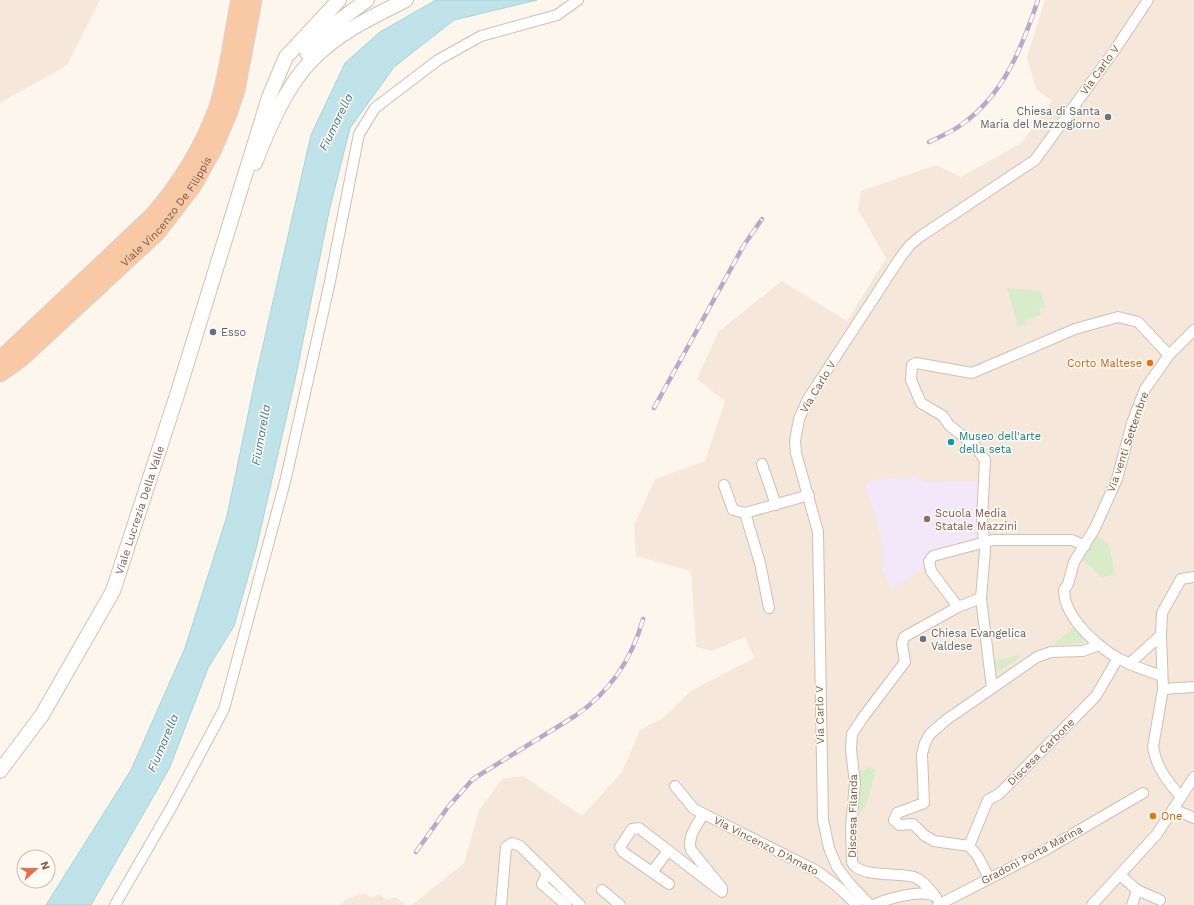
<svg xmlns="http://www.w3.org/2000/svg" width="1194" height="905" font-family="'Work Sans',sans-serif">
  <style>
    .residential { fill: #f5e8da }
    .education { fill: #f3e8fa }
    .green { fill: #d8ecc9 }
    .water { fill: #bfe3e8; stroke: #a5d3da }
    .lines { fill: none; stroke-linecap: round; stroke-linejoin: round }
    .minor-casing { stroke: #d1beb0; stroke-width: 12 }
    .secondary-casing { stroke: #d6c0b0; stroke-width: 16 }
    .trunk-casing { stroke: #dad1cd; stroke-width: 19 }
    .minor { stroke: #fff; stroke-width: 10 }
    .secondary { stroke: #fff; stroke-width: 14 }
    .trunk { stroke: #f9c8a4; stroke-width: 17 }
    .rail-casing { stroke: #b9a8c9; stroke-width: 4.5 }
    .rail { stroke: #fffaf3; stroke-width: 3; stroke-dasharray: 9; stroke-linecap: butt }
    .worship-dot { fill: #6b7280; stroke: #fffaf3; stroke-width: 1.5 }
    .service-dot { fill: #5c6f8a; stroke: #fffaf3; stroke-width: 1.5 }
    .food-dot { fill: #e8710a; stroke: #fffaf3; stroke-width: 1.5 }
    .culture-dot { fill: #0f9aa8; stroke: #fffaf3; stroke-width: 1.5 }
    .education-dot { fill: #8d6e63; stroke: #fffaf3; stroke-width: 1.5 }
    .labels { text-anchor: middle; dominant-baseline: central; stroke-width: 3; stroke-linejoin: round; paint-order: stroke }
    .street-label { font-size: 11px; fill: #7a5c4d; stroke: #fffaf3 }
    .worship-label { font-size: 11px; fill: #5b616d; stroke: #fffaf3; text-anchor: end }
    .service-label { font-size: 11px; fill: #4e5e75; stroke: #fffaf3; text-anchor: start }
    .food-label { font-size: 11px; fill: #c56008; stroke: #fffaf3; text-anchor: end }
    .culture-label { font-size: 11px; fill: #0d838f; stroke: #fffaf3; text-anchor: start }
    .education-label { font-size: 11px; fill: #785e54; stroke: #fffaf3; text-anchor: start }
    .water-label { font-size: 12px; font-style: italic; fill: #437c86; stroke: #fffaf3 }
  </style>
  <rect width="100%" height="100%" fill="#fdf6ec"/>
  <!-- residential -->
  <g class="residential">
    <polygon points="0,0 100,0 67,65 0,103"/>
    <polygon points="1045,0 1194,0 1194,905 412,905 464,863 479,810 502,779 523,776 582,816 622,772 640,730 663,718 691,691 754,658 745,637 712,651 696,647 691,571 636,556 634,525 655,479 705,461 725,401 697,379 718,332 782,281 847,321 886,258 858,210 861,191 936,165 961,177 1021,143 1052,101 1036,89 1027,57"/>
    <polygon points="364,893 373,898 379,894 387,900 395,897 406,905 340,905 346,899"/>
  </g>
  <!-- education -->
  <polygon class="education" points="915,477 926,482 978,481 978,540 933,550 927,555 927,559 920,571 893,589 883,572 882,541 866,486 869,480"/>
  <!-- green -->
  <g class="green">
    <polygon points="1007,288 1041,291 1045,307 1039,308 1041,315 1026,320 1027,324 1018,327"/>
    <polygon points="1095,534 1109,544 1115,574 1103,578 1080,558"/>
    <polygon points="1074,627 1084,639 1084,643 1056,645 1055,643"/>
    <polygon points="1019,655 1020,658 998,672 996,671 994,661"/>
    <polygon points="869,767 876,770 865,808 863,808 863,811 855,810 859,772"/>
  </g>
  <!-- water -->
  <polygon class="water" points="436,0 537,0 454,20 394,67 350,128 330,207 295,380 256,549 234,626 208,668 169,769 91,905 46,905 131,770 185,648 227,516 256,376 311,135 345,63 380,32"/>
  <g class="lines">
    <defs>
      <g id="minor">
        <polyline points="762,464 776,505"/>
        <polyline points="724,485 733,510 745,513 760,563 769,608"/>
        <polyline points="745,513 809,495"/>
        <polyline points="958,607 931,571 929,561 933,556 993,540 1072,540 1085,546"/>
        <polyline points="1129,664 1161,635"/>
        <path d="M1162,676C1152,672 1140,669 1130,664C1105,654 1064,620 1064,590L1068,584L1074,562L1095,528L1117,479L1132,423L1145,389L1169,355L1194,330"/>
        <polyline points="992,688 981,598 985,551 982,519 985,460 975,446 949,425 943,416 921,403 911,380 912,365 916,363 972,373 1075,329 1118,317 1138,322 1169,355"/>
        <polyline points="1163,689 1194,687"/>
        <polyline points="675,786 694,809 817,871 837,886 857,905"/>
        <path d="M1181,797C1168,782 1156,767 1153,747L1163,689L1161,635L1162,613L1181,579L1194,577"/>
        <polyline points="1173,809 1194,818"/>
        <polyline points="969,846 988,800 999,794 1096,696 1118,658"/>
        <polyline points="652,872 668,851"/>
        <polyline points="547,873 542,884 566,905"/>
        <polyline points="1120,875 1137,890 1132,905"/>
        <polyline points="989,878 977,855 969,846 934,841 924,835 913,824 899,825 894,820 897,813 924,803 922,754 925,743 930,734 946,720 1037,657 1051,652 1083,651 1099,645"/>
        <path d="M669,884L623,852L620,847L632,829L639,828L722,892V888L691,850C687,836 697,826 703,814"/>
        <polyline points="602,890 620,905"/>
        <polyline points="1137,890 1160,900"/>
        <path d="M935,896C929,889 923,880 914,877C899,872 858,878 852,862L851,827L855,783L851,750L852,734L864,716L905,662L902,644L904,637L958,607L981,598"/>
        <polyline points="115,905 171,808 224,709 286,478 329,286 359,134 375,108 438,60 481,36 557,15 578,0"/>
        <polyline points="501,905 506,847 512,843 520,846 580,905"/>
        <polyline points="870,905 849,883 837,867 829,848 823,820 818,532 796,453 795,441 799,419 808,399 900,258 910,245 921,236 1035,160 1114,51 1148,0"/>
        <path d="M873,905C887,899 923,888 936,897"/>
        <polyline points="938,905 1047,849 1143,793"/>
        <polyline points="1092,905 1157,834 1194,777"/>
      </g>
      <g id="secondary">
        <polyline points="307,53 336,23 367,0"/>
        <path d="M255,163C268,130 286,86 311,61C337,33 372,17 406,0"/>
        <path id="s1" d="M0,771L42,715L113,591L178,392L269,97L286,57L339,0"/>
      </g>
      <g id="trunk">
        <path d="M7,354L152,217C180,185 202,150 217,110C229,75 232,36 240,0"/>
        <path id="s2" d="M0,373L22,357L157,232L193,185L213,149L229,111L236,90L253,0"/>
      </g>
    </defs>
    <!-- minor casing -->
    <use href="#minor" class="minor-casing"/>
    <!-- secondary casing -->
    <use href="#secondary" class="secondary-casing"/>
    <!-- trunk casing -->
    <use href="#trunk" class="trunk-casing"/>
    <!-- minor -->
    <use href="#minor" class="minor"/>
    <!-- secondary -->
    <use href="#secondary" class="secondary"/>
    <!-- trunk -->
    <use href="#trunk" class="trunk"/>
    <defs>
      <g id="rail">
        <path d="M929,142C940,137 951,132 961,125C1004,95 1022,47 1038,0"/>
        <polyline points="654,408 744,245 762,219"/>
        <path d="M416,852L448,807L473,779L575,716C610,692 632,659 643,619"/>
      </g>
    </defs>
    <!-- rail casing -->
    <use href="#rail" class="rail-casing"/>
    <!-- rail -->
    <use href="#rail" class="rail"/>
  </g>
  <!-- markers -->
  <g class="worship-dot">
    <circle cx="1108" cy="117" r="4"/>
    <circle cx="923" cy="639" r="4"/>
  </g>
  <circle class="service-dot" cx="213" cy="332" r="4"/>
  <g class="food-dot">
    <circle cx="1150" cy="363" r="4"/>
    <circle cx="1153" cy="816" r="4"/>
  </g>
  <circle class="culture-dot" cx="951" cy="442" r="4"/>
  <circle class="education-dot" cx="927" cy="519" r="4"/>
  <g class="labels">
    <!-- street labels -->
    <g class="street-label">
      <text transform="translate(1100 70) rotate(-54)">Via Carlo V</text>
      <text stroke="none"><textPath href="#s2" startOffset="233">Viale Vincenzo De Filippis</textPath></text>
      <text transform="translate(818 387) rotate(-59)">Via Carlo V</text>
      <text transform="translate(1128 442) rotate(-71)">Via venti Settembre</text>
      <text stroke="none"><textPath href="#s1" startOffset="298">Viale Lucrezia Della Valle</textPath></text>
      <text transform="translate(820 715) rotate(-91)">Via Carlo V</text>
      <text transform="translate(1041 752) rotate(-45)">Discesa Carbone</text>
      <text transform="translate(853 816) rotate(-89)">Discesa Filanda</text>
      <text transform="translate(766 846) rotate(27)">Via Vincenzo D'Amato</text>
      <text transform="translate(1032 855) rotate(-28)">Gradoni Porta Marina</text>
    </g>
    <!-- worship labels -->
    <g class="worship-label">
      <text x="1100" y="111">Chiesa di Santa<tspan x="1100" dy="13">Maria del Mezzogiorno</tspan></text>
      <text x="931" y="633" text-anchor="start">Chiesa Evangelica<tspan x="931" dy="13">Valdese</tspan></text>
    </g>
    <!-- service labels -->
    <g class="service-label">
      <text x="221" y="332">Esso</text>
    </g>
    <!-- food labels -->
    <g class="food-label">
      <text x="1142" y="363">Corto Maltese</text>
      <text x="1161" y="816" text-anchor="start">One</text>
    </g>
    <!-- culture labels -->
    <g class="culture-label">
      <text x="959" y="436">Museo dell'arte<tspan x="959" dy="13">della seta</tspan></text>
    </g>
    <!-- education labels -->
    <g class="education-label">
      <text x="935" y="513">Scuola Media<tspan x="935" dy="13">Statale Mazzini</tspan></text>
    </g>
    <!-- water labels -->
    <g class="water-label">
      <text transform="translate(336 122) rotate(-64)">Fiumarella</text>
      <text transform="translate(261 435) rotate(-80)">Fiumarella</text>
      <text transform="translate(163 743) rotate(-67)">Fiumarella</text>
    </g>
  </g>
  <!-- north arrow -->
  <g transform="translate(36 869) rotate(69)"><circle r="19" fill="#fffaf3" stroke="#cabbb1"/>
  <path d="M0-3L7 15L0 10L-7 15Z" fill="#e76f51"/>
  <text y="-6" font-size="11" font-weight="bold" text-anchor="middle" fill="#7a5c4d">N</text>
  </g>
</svg>
